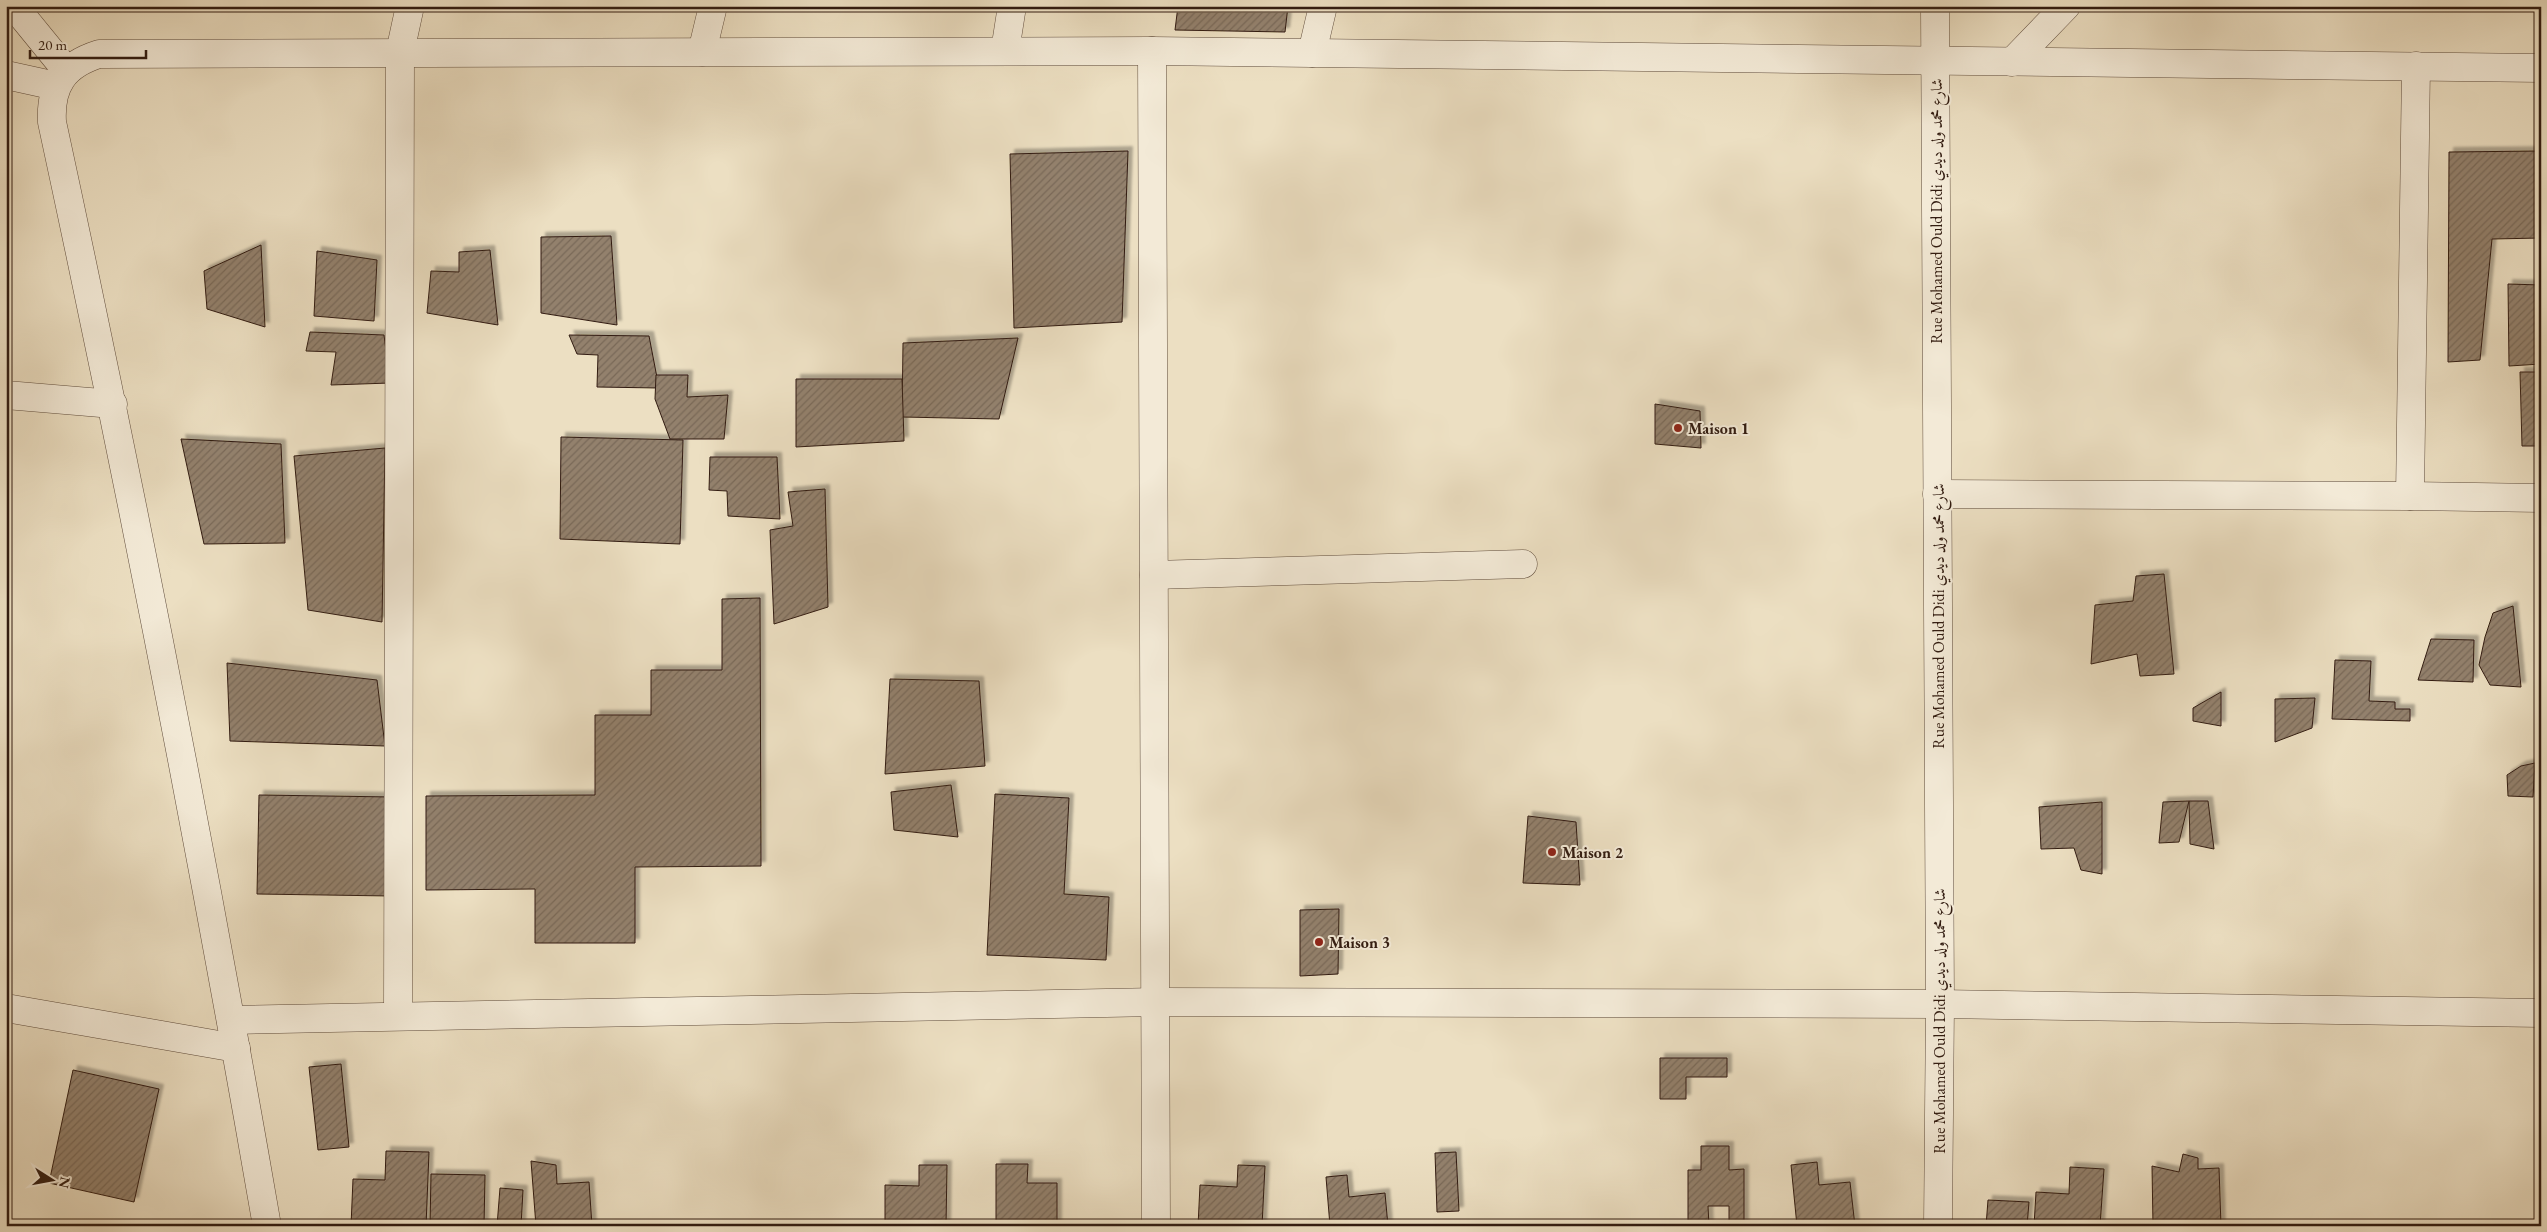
<svg xmlns="http://www.w3.org/2000/svg" width="2547" height="1232" font-family="'EB Garamond',Amiri,serif">
  <style>
    .building { fill: url(#building-hatch); stroke: #321c11; filter: url(#shadow) }
    .lines { fill: none; stroke-linecap: round; stroke-linejoin: round }
    .minor-casing { stroke: #604d3d; stroke-width: 29 }
    .tertiary-casing { stroke: #604d3d; stroke-width: 29 }
    .minor { stroke: #f3ead7; stroke-width: 28 }
    .tertiary { stroke: #f3ead7; stroke-width: 28 }
    .poi-dot { fill: #8f2418; stroke: #f3ead7; stroke-width: 2 }
    .labels { text-anchor: middle; dominant-baseline: central; stroke-width: 4; stroke-linejoin: round; paint-order: stroke }
    .street-label { font-size: 16px; fill: #321c11; stroke: #f3ead7 }
    .poi-label { font-size: 16px; font-weight: bold; fill: #321c11; stroke: #f3ead7; text-anchor: start }
  </style>
  <defs>
    <pattern id="building-hatch" width="6" height="6" patternUnits="userSpaceOnUse" patternTransform="scale(1.25)"><rect width="6" height="6" fill="#93816d"/><path d="M-1 1l2-2M0 6l6-6M5 7l2-2" fill="none" stroke="#796958"/></pattern>
    <filter id="shadow"><feDropShadow dx="4.5" dy="-4.5" stdDeviation="1" flood-color="#0004"/></filter>
  </defs>
  <rect width="100%" height="100%" fill="#ecdfc2"/>
  <filter id="stains"><feTurbulence type="fractalNoise" baseFrequency=".004" numOctaves="4"/><feColorMatrix values="0 0 0 0 .2 0 0 0 0 .09 0 0 0 0 .02 0 0 0 .5 -.17"/></filter>
  <radialGradient id="worn" r=".72"><stop offset=".6" stop-color="#630" stop-opacity="0"/><stop offset="1" stop-color="#630" stop-opacity=".3"/></radialGradient>
  <!-- building -->
  <g class="building">
    <polygon points="1178,6 1288,6 1285,32 1175,30"/>
    <polygon points="1128,151 1122,322 1014,328 1010,154"/>
    <polygon points="2541,151 2541,238 2492,239 2480,360 2448,362 2449,152"/>
    <polygon points="611,236 617,325 541,313 541,237"/>
    <polygon points="261,245 265,327 207,309 204,271"/>
    <polygon points="490,250 498,325 427,313 431,271 459,272 459,252"/>
    <polygon points="317,251 377,260 374,321 314,316"/>
    <polygon points="2508,284 2541,285 2541,364 2509,366"/>
    <polygon points="310,332 384,335 390,383 331,385 336,352 306,351"/>
    <polygon points="569,335 649,336 659,388 597,387 598,355 577,354"/>
    <polygon points="1018,338 999,419 902,417 903,343"/>
    <polygon points="2520,372 2541,372 2541,446 2522,446"/>
    <polygon points="656,375 688,375 687,397 728,395 724,439 670,439 655,399"/>
    <polygon points="796,379 902,379 904,441 796,447"/>
    <polygon points="1655,404 1700,411 1701,448 1655,444"/>
    <polygon points="561,437 683,440 680,544 560,539"/>
    <polygon points="181,439 281,444 285,543 204,544"/>
    <polygon points="385,448 382,622 308,610 294,456"/>
    <polygon points="710,457 777,457 780,519 728,516 727,491 709,490"/>
    <polygon points="825,489 828,607 774,624 770,530 793,526 788,492"/>
    <polygon points="2164,574 2174,674 2140,676 2137,654 2091,664 2095,605 2133,601 2136,576"/>
    <polygon points="760,598 761,866 635,867 635,943 535,943 535,889 426,890 426,796 595,795 595,715 651,715 651,670 722,670 722,599"/>
    <polygon points="2513,606 2521,687 2490,685 2479,665 2485,637 2493,613"/>
    <polygon points="2431,639 2474,640 2473,682 2418,680"/>
    <polygon points="2335,660 2371,661 2369,701 2395,702 2395,709 2410,709 2410,721 2332,719"/>
    <polygon points="227,663 377,680 385,746 230,741"/>
    <polygon points="890,679 979,681 985,766 885,774"/>
    <polygon points="2221,692 2221,726 2193,721 2193,708"/>
    <polygon points="2315,698 2312,728 2275,742 2275,699"/>
    <polygon points="2535,763 2533,797 2508,796 2507,775 2521,766"/>
    <polygon points="951,785 958,837 894,830 891,792"/>
    <polygon points="995,794 1069,798 1064,894 1109,897 1106,960 987,955"/>
    <polygon points="259,795 393,797 391,896 257,894"/>
    <polygon points="2189,801 2208,801 2214,849 2190,844"/>
    <polygon points="2189,801 2179,842 2159,843 2163,802"/>
    <polygon points="2102,802 2102,874 2081,870 2074,848 2041,849 2039,807"/>
    <polygon points="1528,816 1576,822 1580,885 1523,883"/>
    <polygon points="1339,909 1338,974 1300,976 1300,910"/>
    <polygon points="1660,1058 1727,1058 1727,1077 1686,1077 1686,1099 1660,1099"/>
    <polygon points="341,1064 349,1147 318,1150 309,1067"/>
    <polygon points="73,1070 159,1089 134,1202 49,1183"/>
    <polygon points="1701,1146 1729,1146 1729,1170 1744,1169 1744,1226 1729,1226 1729,1206 1708,1206 1709,1226 1688,1226 1688,1170 1701,1170"/>
    <polygon points="386,1151 429,1152 426,1226 351,1226 353,1179 385,1180"/>
    <polygon points="1456,1152 1459,1211 1437,1212 1435,1153"/>
    <polygon points="2183,1154 2198,1158 2198,1169 2219,1168 2221,1226 2153,1226 2152,1166 2179,1172"/>
    <polygon points="531,1161 556,1165 557,1184 589,1182 592,1226 536,1226"/>
    <polygon points="1817,1162 1819,1185 1850,1182 1855,1226 1797,1226 1791,1165"/>
    <polygon points="996,1164 1028,1164 1027,1183 1057,1183 1057,1226 996,1226"/>
    <polygon points="919,1165 947,1165 946,1226 885,1226 885,1185 919,1186"/>
    <polygon points="1238,1165 1265,1166 1262,1226 1198,1226 1200,1185 1237,1187"/>
    <polygon points="2070,1167 2104,1169 2100,1226 2034,1226 2036,1192 2069,1194"/>
    <polygon points="431,1174 485,1175 484,1226 430,1226"/>
    <polygon points="1347,1175 1349,1197 1385,1193 1388,1226 1330,1226 1326,1177"/>
    <polygon points="500,1188 523,1190 521,1226 497,1226"/>
    <polygon points="1988,1200 2029,1202 2027,1226 1986,1226"/>
  </g>
  <g class="lines">
    <defs>
      <g id="minor">
        <polyline points="14,6 67,71"/>
        <polyline points="1935,6 1940,1004 1938,1226"/>
        <polyline points="1005,51 1012,6"/>
        <polyline points="1152,51 1156,1226"/>
        <polyline points="702,52 713,6"/>
        <polyline points="1312,53 1323,6"/>
        <polyline points="2012,62 2066,6"/>
        <polyline points="2416,66 2410,496 2541,498"/>
        <polyline points="6,75 56,86"/>
        <polyline points="6,395 113,404"/>
        <polyline points="1937,494 2410,496"/>
        <polyline points="1154,575 1523,564"/>
        <polyline points="6,1008 236,1048"/>
        <polyline points="398,1016 400,52 410,6"/>
        <polyline points="231,1020 1157,1002 1940,1004 2541,1013"/>
      </g>
      <path id="tertiary" d="M267,1226C203,856 131,488 52,122C50,85 64,65 99,54L1152,51L2541,68"/>
    </defs>
    <!-- minor casing -->
    <use href="#minor" class="minor-casing"/>
    <!-- tertiary casing -->
    <use href="#tertiary" class="tertiary-casing"/>
    <!-- minor -->
    <use href="#minor" class="minor"/>
    <!-- tertiary -->
    <use href="#tertiary" class="tertiary"/>
  </g>
  <!-- markers -->
  <g class="poi-dot">
    <circle cx="1678" cy="428" r="5"/>
    <circle cx="1552" cy="852" r="5"/>
    <circle cx="1319" cy="942" r="5"/>
  </g>
  <g class="labels">
    <!-- street labels -->
    <g class="street-label">
      <text transform="translate(1936 211) rotate(-90)">Rue Mohamed Ould Didi شارع محمد ولد ديدي</text>
      <text transform="translate(1938 616) rotate(-90)">Rue Mohamed Ould Didi شارع محمد ولد ديدي</text>
      <text transform="translate(1939 1021) rotate(-90)">Rue Mohamed Ould Didi شارع محمد ولد ديدي</text>
    </g>
    <!-- poi labels -->
    <g class="poi-label">
      <text x="1688" y="428">Maison 1</text>
      <text x="1562" y="852">Maison 2</text>
      <text x="1329" y="942">Maison 3</text>
    </g>
  </g>
  <!-- margin -->
  <rect width="2547" height="1232" fill="none" stroke="#ecdfc2" stroke-width="25"/>
  <rect x="8" y="8" width="2532" height="1217" fill="none" stroke="#321c11" stroke-width="2.5"/>
  <rect x="12" y="12" width="2522" height="1207" fill="none" stroke="#321c11"/>
  <!-- north arrow -->
  <g transform="translate(52 1180) rotate(101)" stroke="#f3ead7" stroke-width="4" paint-order="stroke">
  <path d="M0-4L9 19L0 12L-9 19Z" fill="#321c11"/>
  <text y="-8" font-size="14" font-weight="bold" text-anchor="middle" fill="#321c11">N</text>
  </g>
  <!-- scale -->
  <path d="M30 50v8h116v-8" fill="none" stroke="#321c11" stroke-width="2.5"/>
  <text x="38" y="50" font-size="15" fill="#321c11" stroke="#f3ead7" stroke-width="4" paint-order="stroke">20 m</text>
  <rect width="100%" height="100%" filter="url(#stains)"/>
  <rect width="100%" height="100%" fill="url(#worn)"/>
</svg>
